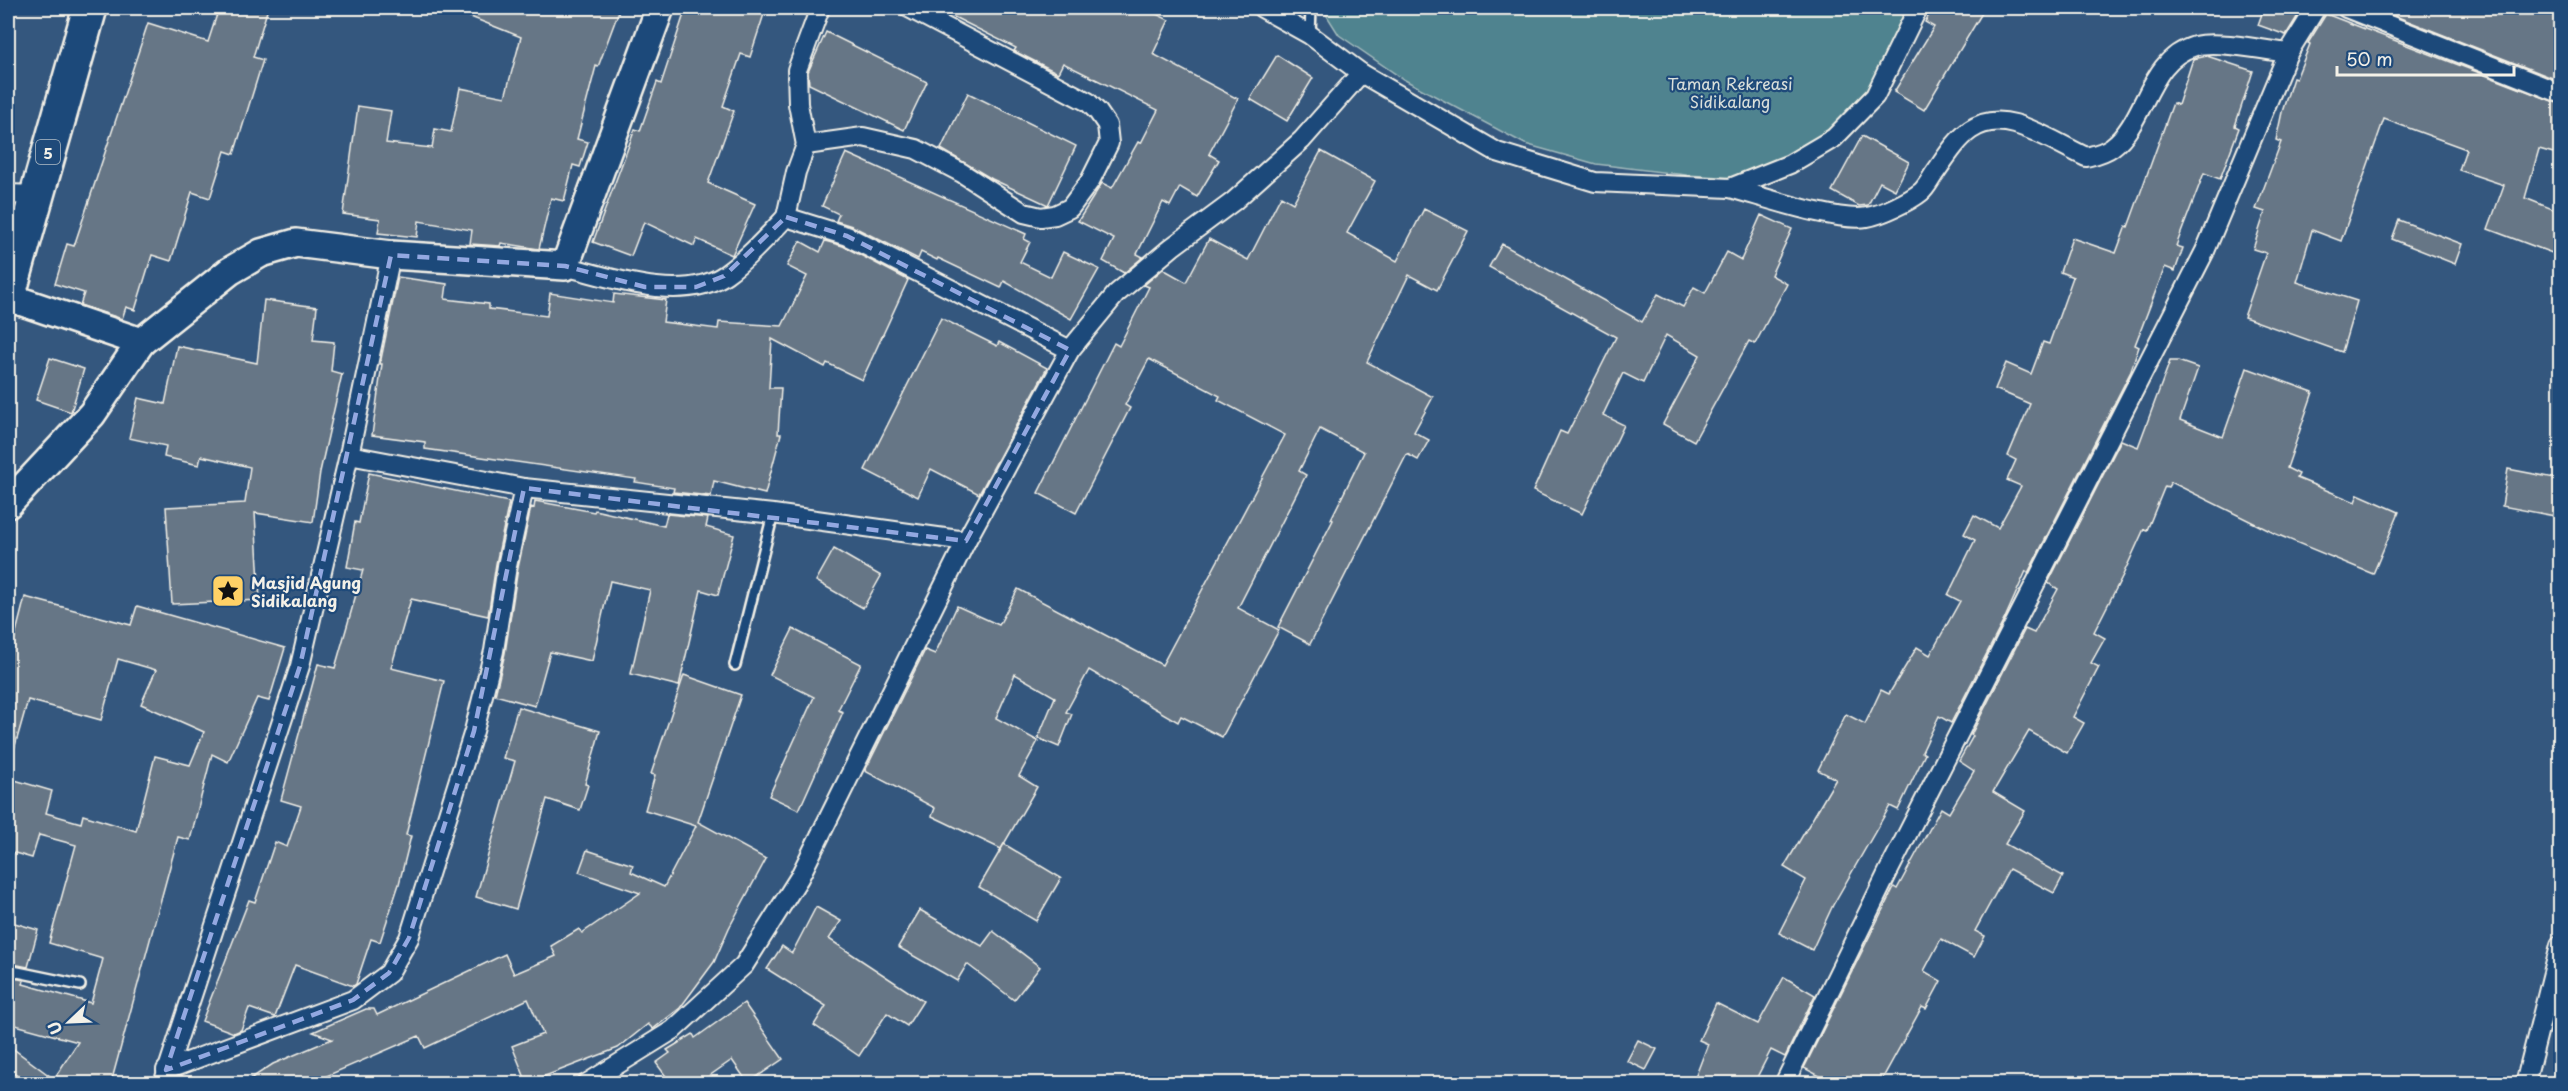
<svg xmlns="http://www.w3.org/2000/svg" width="2568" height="1091" font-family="'Playpen Sans',sans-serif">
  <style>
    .green { fill: #50838f; stroke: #a2babc; stroke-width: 1.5 }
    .building { fill: #667686; stroke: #f4f1e8; stroke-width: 1.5 }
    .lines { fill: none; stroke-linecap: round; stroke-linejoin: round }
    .lane-casing { stroke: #f4f1e8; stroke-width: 14 }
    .street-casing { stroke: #f4f1e8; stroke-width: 22 }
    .secondary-casing { stroke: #f4f1e8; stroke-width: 32 }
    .highway-casing { stroke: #f4f1e8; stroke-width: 38 }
    .lane { stroke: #1f4a7a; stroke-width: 9 }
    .street { stroke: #1f4a7a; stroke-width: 18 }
    .secondary { stroke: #1f4a7a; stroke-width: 27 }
    .highway { stroke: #1f4a7a; stroke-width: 33 }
    .marked { fill: none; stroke: #93a8e1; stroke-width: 4.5; stroke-dasharray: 12 8; stroke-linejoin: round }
    .labels { text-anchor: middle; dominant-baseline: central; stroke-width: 4.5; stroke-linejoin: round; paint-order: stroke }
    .shield { fill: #1f4a7a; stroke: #b4bfc7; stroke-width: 1.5 }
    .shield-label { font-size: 15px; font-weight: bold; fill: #f4f1e8 }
    .park-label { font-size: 16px; fill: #dbe0db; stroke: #1f4a7a }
    .poi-label { font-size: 16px; font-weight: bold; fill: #f4f1e8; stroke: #1f4a7a; text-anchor: start }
  </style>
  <rect width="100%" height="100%" fill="#34577e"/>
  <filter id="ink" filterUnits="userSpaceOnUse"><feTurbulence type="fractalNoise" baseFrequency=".0167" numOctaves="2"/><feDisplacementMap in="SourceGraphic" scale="12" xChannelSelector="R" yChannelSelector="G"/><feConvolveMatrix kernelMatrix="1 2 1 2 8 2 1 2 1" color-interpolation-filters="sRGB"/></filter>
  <g filter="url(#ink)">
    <!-- green -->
    <polygon class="green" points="1322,8 1921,8 1864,103 1820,153 1738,178 1686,175 1596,164 1525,144 1403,79 1339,35"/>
    <!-- building -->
    <g class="building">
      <polygon points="219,8 268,8 253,57 263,60 234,154 225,151 210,198 192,192 171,261 152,255 135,310 126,307 122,319 80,305 84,293 55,284 67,244 74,246 148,23 208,42"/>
      <polygon points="448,8 620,8 598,67 596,66 577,139 588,142 580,167 573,165 564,201 551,198 539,249 501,243 500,246 470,244 472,230 419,221 417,237 378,233 380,219 343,214 358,106 391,111 386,143 432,148 435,129 451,132 460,88 505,97 521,37"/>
      <polygon points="686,8 766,8 750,57 741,54 723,106 734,111 708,183 755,204 732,255 697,239 694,246 644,222 631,256 593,242 635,129 640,131 657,82 661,84"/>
      <polygon points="936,8 1144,8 1169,20 1153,54 1238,99 1209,154 1219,160 1197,197 1180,187 1170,206 1163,202 1137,254 1143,257 1124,273 1103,261 1114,239 1078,221 1102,183 1112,188 1138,142 1141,143 1158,110 1063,63 1058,73 1014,51 1016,48"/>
      <polygon points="1933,8 1985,8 1924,110 1894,92 1934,27 1925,22"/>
      <polygon points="2264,8 2280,8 2299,14 2286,35 2258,25"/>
      <polygon points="2375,8 2535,8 2560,16 2560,81"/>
      <polygon points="2326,14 2560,104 2560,143 2557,154 2539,149 2525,198 2560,212 2560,256 2488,229 2504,185 2459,170 2466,149 2384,119 2341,241 2312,230 2297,282 2357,301 2342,352 2244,317 2266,253 2253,249 2265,212 2256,209 2281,142 2276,140 2282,112 2293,78 2296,79 2310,44 2308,43"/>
      <polygon points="826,32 927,82 904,130 809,84 808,72"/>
      <polygon points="1277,55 1313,78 1287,121 1250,99"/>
      <polygon points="2207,56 2253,71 2235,126 2239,128 2220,179 2204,173 2176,246 2183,248 2175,271 2165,267 2135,345 2139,347 2130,373 2028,573 2026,571 2005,618 1951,723 1939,716 1922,752 1925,754 1898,810 1890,806 1833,905 1812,950 1779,933 1806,880 1784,867 1836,779 1818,770 1846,714 1865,724 1881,690 1889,694 1917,647 1930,655 1960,601 1948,595 1975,540 1964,534 1974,515 1998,528 2021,486 2007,480 2016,460 2008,456 2030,404 1995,389 2006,363 2031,374 2043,342 2049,344 2073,277 2060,272 2072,238 2116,253 2126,226 2128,227 2173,103 2178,105 2193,59"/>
      <polygon points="968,93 1076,146 1048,205 992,179 941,149"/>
      <polygon points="1862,136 1909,162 1895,190 1880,182 1868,205 1859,206 1832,191"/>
      <polygon points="1321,151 1375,181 1347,233 1397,261 1424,209 1468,231 1437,290 1409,275 1367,362 1433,397 1414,432 1429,440 1418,460 1407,454 1310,644 1278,627 1333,520 1331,519 1364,452 1320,429 1299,471 1306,475 1238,608 1279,630 1222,737 1181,716 1178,722 1089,670 1066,712 1072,714 1059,747 1038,738 1055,697 1015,674 996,718 1038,741 1019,776 1037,787 1001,849 932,816 935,808 865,771 925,650 935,654 957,606 999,625 1018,589 1162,665 1285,435 1218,400 1220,396 1149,359 1125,405 1130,408 1076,513 1038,493 1114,343 1119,346 1149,287 1144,285 1163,269 1186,282 1209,239 1248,260 1281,196 1293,203"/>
      <polygon points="846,153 1026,234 1024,239 1030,242 1020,262 1051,277 1063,252 1099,269 1071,319 1004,281 1001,288 938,258 937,260 921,252 918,259 852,226 836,221 839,214 822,206"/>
      <polygon points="1761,215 1792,229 1771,275 1787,284 1755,344 1749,341 1694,441 1663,424 1700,355 1666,335 1643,383 1623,373 1603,415 1624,425 1582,514 1533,491 1560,431 1567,434 1616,337 1489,267 1502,244 1642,322 1658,294 1683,307 1694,287 1705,293 1727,252 1741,260"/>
      <polygon points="2399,220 2462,244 2455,264 2392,239"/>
      <polygon points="800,241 820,252 825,241 843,246 908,280 862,380 827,363 825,367 772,339 769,388 781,388 778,434 781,434 765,494 714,481 711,496 673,492 674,488 635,482 636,479 425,449 425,442 372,435 382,364 380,364 398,277 447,284 445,299 489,304 489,309 547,316 550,293 613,303 614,294 666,300 663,322 718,329 719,322 782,326 807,276 787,266"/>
      <polygon points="264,300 317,307 313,340 334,342 331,371 342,374 320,472 313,522 255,513 260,600 172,604 166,507 245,503 250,467 201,456 199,465 164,457 166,446 129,438 138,398 165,404 177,346 257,363"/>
      <polygon points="941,318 997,346 999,342 1047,368 979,494 931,469 918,497 865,470"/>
      <polygon points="50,358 84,369 71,412 36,400"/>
      <polygon points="2170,361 2178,361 2198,368 2180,420 2223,437 2247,368 2313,392 2287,468 2299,474 2297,478 2355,502 2358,494 2399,512 2373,574 2276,534 2171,482 2168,487 2165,486 2147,530 2144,529 2123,575 2094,632 2105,638 2091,663 2099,667 2073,717 2084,723 2067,753 2029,731 1993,792 2025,811 2005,844 2063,876 2054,893 2009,869 1975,931 1985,936 1974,957 1941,939 1924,971 1941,981 1926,1009 1922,1007 1880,1083 1833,1083 1804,1068 1894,887 1897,889 1941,808 1949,813 1974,771 1959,761 1973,736 1971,735 2025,629 2034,633 2058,589 2048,583 2121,440 2138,447"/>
      <polygon points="2508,469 2560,479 2560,517 2502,506"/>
      <polygon points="369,473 509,502 496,564 488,616 411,599 391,668 444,681 406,835 411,836 399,884 380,942 371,939 356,984 353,986 295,965 275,1017 249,1008 241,1030 234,1033 202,1021 249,900 255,902 275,842 287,847 301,806 281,800 318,664 335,668 363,570 347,567 355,522 359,523"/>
      <polygon points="535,501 594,512 595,510 664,526 667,514 708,518 706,527 734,535 718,595 701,590 679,686 631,674 650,590 610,581 592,661 550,652 535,706 495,695 505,653 518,568 531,507 534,508"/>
      <polygon points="834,549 881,576 863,608 816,581"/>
      <polygon points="25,597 131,625 137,606 285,648 269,701 257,698 228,762 212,754 190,840 178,837 111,1083 27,1083 8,1069 8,1045 54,1079 78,1042 8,1023 8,977 24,980 23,984 91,1003 103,959 49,943 76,845 39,835 32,858 8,851 8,778 52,791 46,813 81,823 83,815 136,831 155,756 190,765 204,732 141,704 156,670 118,659 101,720 28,700 13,753 8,753 8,664"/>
      <polygon points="793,629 861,664 838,710 843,712 799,810 769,796 814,697 770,675"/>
      <polygon points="684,675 741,695 698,822 766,859 729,928 714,962 680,1008 653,1029 648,1024 618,1048 527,1083 512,1046 543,1034 528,999 425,1048 419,1036 324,1077 327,1083 244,1083 273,1064 332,1039 313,1032 366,1009 374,1009 377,1015 505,954 514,974 556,956 551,946 579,929 582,933 640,893 579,872 587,850 633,865 631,872 664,887 696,826 645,810 655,775 651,774"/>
      <polygon points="518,707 600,731 585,784 588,785 580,810 547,799 516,909 476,897 515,761 503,758"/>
      <polygon points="1004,844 1061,878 1036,921 979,887"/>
      <polygon points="816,907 841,921 829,939 923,1001 907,1026 887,1013 859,1056 814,1025 826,1006 767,969 782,946 792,953"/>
      <polygon points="920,910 982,946 993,931 1040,967 1014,1000 967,964 957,981 898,947"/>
      <polygon points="8,921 38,930 28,967 8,963"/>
      <polygon points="1784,977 1815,995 1785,1057 1771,1050 1754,1083 1693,1083 1708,1044 1699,1040 1716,1003 1758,1024"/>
      <polygon points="744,1003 783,1059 748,1083 732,1060 699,1083 671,1083 656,1063 670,1053 667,1050 693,1034 695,1038"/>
      <polygon points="1638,1040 1657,1049 1646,1070 1627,1061"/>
    </g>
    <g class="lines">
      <defs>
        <g id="lane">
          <polyline points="1310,35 1311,8"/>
          <polyline points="735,665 773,514"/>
          <polyline points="8,970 80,985"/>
        </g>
        <g id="street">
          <polyline points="1262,8 1310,35 1361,73 1497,152 1595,182 1730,188 1790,164 1834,138 1875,96 1918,8"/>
          <polyline points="2346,8 2560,93"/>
          <polyline points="806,145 798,104 797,70 820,8"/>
          <path d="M1730,188C1761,196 1838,223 1867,217C1881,215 1910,201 1921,192C1926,188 1930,180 1934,174C1956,143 1972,112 2015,124C2039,131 2063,146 2086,157C2094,155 2104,153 2112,147C2147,121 2147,60 2195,46C2215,40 2265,50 2288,53"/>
          <polyline points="8,194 35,195"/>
          <polyline points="786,217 796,172 806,145 863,137 916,149 962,173 1024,213 1041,217 1055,215 1070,208 1090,181 1109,143 1107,125 1098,112 1088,102 909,8"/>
          <path d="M565,266C610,278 684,304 726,274C748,258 767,237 786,217L847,236L1070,350"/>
          <polyline points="349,455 524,488 773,514 966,541"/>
          <polyline points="166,1070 353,1000 389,973 409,938 474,731 494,651 507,566 524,488"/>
          <polyline points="163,1084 300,666 349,455 391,255"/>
          <polyline points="586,1084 673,1030 744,965 799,878 966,541 1070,350 1116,294 1172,247 1234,201 1302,140 1361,73"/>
          <polyline points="1784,1084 1889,870 2205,251 2288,53 2316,8"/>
          <polyline points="2525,1084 2560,945"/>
        </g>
        <g id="secondary">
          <polyline points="8,297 141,342"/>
          <polyline points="8,504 92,414 141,342 230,271 261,253 296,243 391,255 565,266 660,8"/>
        </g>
        <polyline id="highway" points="8,297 90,8"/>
      </defs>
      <!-- lane casing -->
      <use href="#lane" class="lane-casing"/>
      <!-- street casing -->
      <use href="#street" class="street-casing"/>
      <!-- secondary casing -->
      <use href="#secondary" class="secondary-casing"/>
      <!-- highway casing -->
      <use href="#highway" class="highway-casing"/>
      <!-- lane -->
      <use href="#lane" class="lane"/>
      <!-- street -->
      <use href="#street" class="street"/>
      <!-- secondary -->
      <use href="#secondary" class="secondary"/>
      <!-- highway -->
      <use href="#highway" class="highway"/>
    </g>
  </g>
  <!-- marked area -->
  <path class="marked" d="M786,217L847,236L1070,350L966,541L524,488L474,731L409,938L389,973L353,1000L166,1070L300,666L391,255L565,266L645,287H696L724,276Z"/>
  <!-- icons -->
  <defs>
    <symbol id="sight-square" viewBox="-11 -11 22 22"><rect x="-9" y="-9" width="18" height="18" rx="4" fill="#ffd166" stroke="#1f4a7a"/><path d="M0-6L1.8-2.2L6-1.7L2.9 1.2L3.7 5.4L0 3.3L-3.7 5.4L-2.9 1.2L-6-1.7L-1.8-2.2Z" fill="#111"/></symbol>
  </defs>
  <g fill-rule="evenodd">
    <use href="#sight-square" x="209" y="572" width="38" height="38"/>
  </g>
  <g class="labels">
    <!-- shield labels -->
    <rect class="shield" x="36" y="140" width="24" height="24" rx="4.5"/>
    <g class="shield-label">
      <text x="48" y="152">5</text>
    </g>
    <!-- park labels -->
    <g class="park-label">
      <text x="1730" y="83">Taman Rekreasi<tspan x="1730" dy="18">Sidikalang</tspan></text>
    </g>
    <!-- poi labels -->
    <g class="poi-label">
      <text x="251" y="582">Masjid Agung<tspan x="251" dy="18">Sidikalang</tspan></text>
    </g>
  </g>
  <!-- margin -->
  <rect width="2568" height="1091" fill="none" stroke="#1f4a7a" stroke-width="30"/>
  <rect x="15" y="15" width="2538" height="1061" fill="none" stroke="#f4f1e8" stroke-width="2" filter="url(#ink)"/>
  <!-- north arrow -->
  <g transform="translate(69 1022) rotate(247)" stroke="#1f4a7a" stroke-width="4.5" paint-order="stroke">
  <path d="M0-4.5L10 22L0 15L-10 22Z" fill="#f4f1e8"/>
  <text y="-9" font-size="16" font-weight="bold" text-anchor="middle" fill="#f4f1e8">U</text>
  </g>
  <!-- scale -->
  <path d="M2337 66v9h177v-9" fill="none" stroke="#f4f1e8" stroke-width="3"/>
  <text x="2346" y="66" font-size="18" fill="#f4f1e8" stroke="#1f4a7a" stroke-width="4.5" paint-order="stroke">50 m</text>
</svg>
